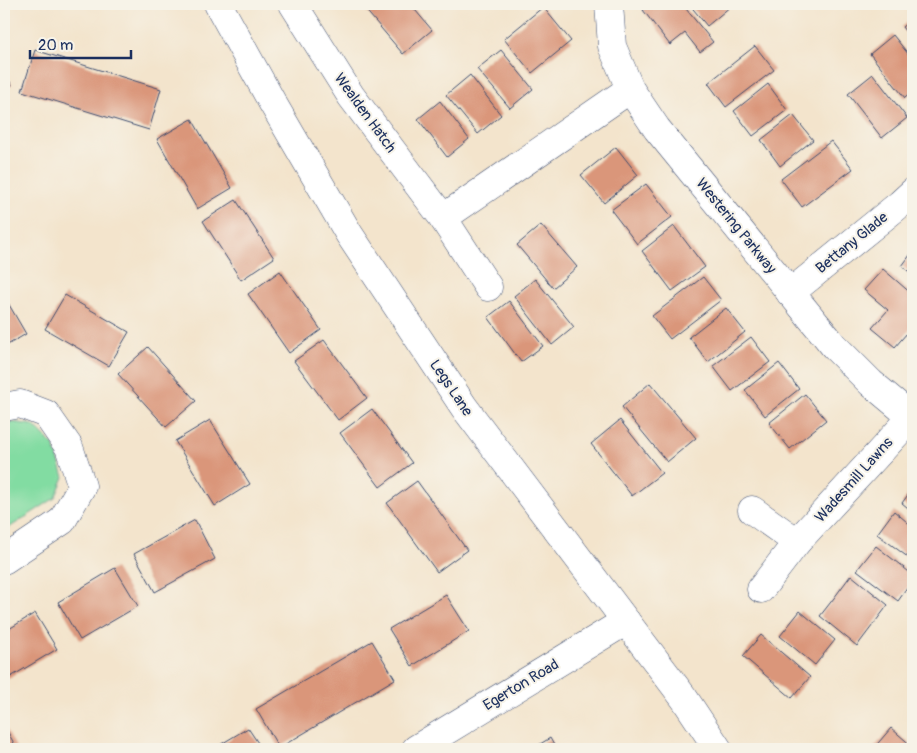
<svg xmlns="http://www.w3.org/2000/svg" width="917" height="753" font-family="Pangolin,sans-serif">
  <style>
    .green { fill: #82dca2; stroke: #4e8680 }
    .building { fill: #da967a }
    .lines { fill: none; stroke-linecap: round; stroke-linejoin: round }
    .minor-casing { stroke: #3b4a6e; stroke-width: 29 }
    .minor { stroke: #fff; stroke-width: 28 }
    .labels { text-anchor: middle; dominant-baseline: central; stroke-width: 4; stroke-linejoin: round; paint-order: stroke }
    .street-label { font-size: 15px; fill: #1b2f5e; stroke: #f7f3e8 }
  </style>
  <rect width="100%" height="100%" fill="#f7f3e8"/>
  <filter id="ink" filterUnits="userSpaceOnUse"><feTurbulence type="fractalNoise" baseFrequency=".02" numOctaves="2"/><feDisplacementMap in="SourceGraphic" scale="10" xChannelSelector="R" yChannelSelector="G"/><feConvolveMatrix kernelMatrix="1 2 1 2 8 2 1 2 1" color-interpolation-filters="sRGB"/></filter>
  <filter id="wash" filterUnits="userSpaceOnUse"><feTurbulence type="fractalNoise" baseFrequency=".0096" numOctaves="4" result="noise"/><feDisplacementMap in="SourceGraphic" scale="20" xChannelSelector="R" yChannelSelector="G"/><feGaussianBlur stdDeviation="1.12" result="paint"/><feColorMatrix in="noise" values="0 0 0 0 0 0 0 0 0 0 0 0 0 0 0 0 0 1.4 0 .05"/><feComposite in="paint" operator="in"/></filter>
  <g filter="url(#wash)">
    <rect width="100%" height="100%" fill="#f3e4cc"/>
    <!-- green -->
    <polygon class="green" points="4,421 33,425 54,446 64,477 55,498 4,531"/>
    <g id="blocks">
      <!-- building -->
      <g class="building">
        <polygon points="369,4 410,4 432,30 403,54 364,8"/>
        <polygon points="651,4 682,4 713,42 700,52 685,33 670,45 643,10"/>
        <polygon points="689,4 729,4 731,6 707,26"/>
        <polygon points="543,7 571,41 532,73 504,39"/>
        <polygon points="913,18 913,41 902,27"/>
        <polygon points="893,35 913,60 913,91 905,98 870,54"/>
        <polygon points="755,46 774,70 726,107 708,83"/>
        <polygon points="35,50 161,89 149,130 22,91"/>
        <polygon points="501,50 533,89 510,108 477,69"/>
        <polygon points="4,73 12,85 4,90"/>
        <polygon points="873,74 907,118 882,138 848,94"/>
        <polygon points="470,75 501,115 478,134 446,95"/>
        <polygon points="768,84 787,110 753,136 734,111"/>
        <polygon points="440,101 469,139 447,157 418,119"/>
        <polygon points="793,115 813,140 780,166 761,140"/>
        <polygon points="192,119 232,188 197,209 157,139"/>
        <polygon points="831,141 853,169 802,207 781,179"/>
        <polygon points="616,147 638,175 604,203 581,175"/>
        <polygon points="646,184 672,217 637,244 611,210"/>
        <polygon points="236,200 274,258 241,280 203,221"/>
        <polygon points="541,225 577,267 553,288 517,245"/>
        <polygon points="674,226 705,267 672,291 642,251"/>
        <polygon points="913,251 913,275 902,266"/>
        <polygon points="883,269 913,295 913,326 895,347 872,328 888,310 864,290"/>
        <polygon points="280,271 321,330 289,353 248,294"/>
        <polygon points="703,277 721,300 670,339 652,316"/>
        <polygon points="535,279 574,327 552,345 514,296"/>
        <polygon points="65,295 129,332 109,366 45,329"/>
        <polygon points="509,301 543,346 521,362 488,317"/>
        <polygon points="8,303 26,334 4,347 4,306"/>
        <polygon points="726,308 745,332 708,362 689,337"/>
        <polygon points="751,337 770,362 732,391 713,366"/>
        <polygon points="324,340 367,398 338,420 294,361"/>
        <polygon points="148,347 196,401 166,427 118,374"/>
        <polygon points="779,363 799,389 765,416 745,390"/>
        <polygon points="650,383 696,438 667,462 622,407"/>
        <polygon points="805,394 826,420 790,449 769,423"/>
        <polygon points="372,409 412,463 380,487 340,433"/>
        <polygon points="210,420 250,484 215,506 175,441"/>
        <polygon points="620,420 662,473 632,496 591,444"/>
        <polygon points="417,481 467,550 437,572 387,503"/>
        <polygon points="913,488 913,512 902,503"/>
        <polygon points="894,511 913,527 913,561 877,534"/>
        <polygon points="195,520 215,559 155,592 134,554"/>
        <polygon points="876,546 913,575 913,580 898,601 857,570"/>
        <polygon points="115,568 138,606 80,640 58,602"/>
        <polygon points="851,575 888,605 857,646 820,616 834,598"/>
        <polygon points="446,595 469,631 412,666 389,629"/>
        <polygon points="800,611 835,640 815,665 780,636"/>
        <polygon points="35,613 57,649 4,681 4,632"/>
        <polygon points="761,635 810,677 792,698 743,656"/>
        <polygon points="372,641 395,679 279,748 256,709"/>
        <polygon points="4,725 17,749 4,749"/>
        <polygon points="248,728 262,749 213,749"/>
        <polygon points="891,728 913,747 913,749 873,749"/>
        <polygon points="550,738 556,749 532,749"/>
      </g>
    </g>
  </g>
  <g filter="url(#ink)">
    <use href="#blocks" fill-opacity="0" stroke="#3b4a6e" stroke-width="1"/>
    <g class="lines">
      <defs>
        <g id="minor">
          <polyline points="218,4 272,102 349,234 464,407 684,698 718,749"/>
          <polyline points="293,4 351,96 443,218 488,287"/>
          <polyline points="609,4 612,46 630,89 657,129 834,346 871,383 913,418"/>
          <polyline points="443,218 630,89"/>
          <polyline points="790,293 900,204 913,192"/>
          <polyline points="4,407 20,404 46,414 69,447 82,486 62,521 4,560"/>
          <polyline points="752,510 797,542"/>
          <polyline points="761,589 797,542 912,417"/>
          <polyline points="416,749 626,621"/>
        </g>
      </defs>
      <!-- minor casing -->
      <use href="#minor" class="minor-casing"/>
      <!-- minor -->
      <use href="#minor" class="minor"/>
    </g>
  </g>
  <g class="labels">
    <!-- street labels -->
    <g class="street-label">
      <text transform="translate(365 113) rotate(54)">Wealden Hatch</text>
      <text transform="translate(736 226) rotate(51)">Westering Parkway</text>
      <text transform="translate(852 243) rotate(-39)">Bettany Glade</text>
      <text transform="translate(451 388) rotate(56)">Legs Lane</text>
      <text transform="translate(854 480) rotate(-48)">Wadesmill Lawns</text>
      <text transform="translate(521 685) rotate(-31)">Egerton Road</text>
    </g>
  </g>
  <!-- margin -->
  <rect width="917" height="753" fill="none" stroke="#f7f3e8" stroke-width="20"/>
  <!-- scale -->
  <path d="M30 50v8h101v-8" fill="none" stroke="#1b2f5e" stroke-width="2.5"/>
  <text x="38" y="50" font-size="15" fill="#1b2f5e" stroke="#f7f3e8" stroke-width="4" paint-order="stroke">20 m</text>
</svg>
